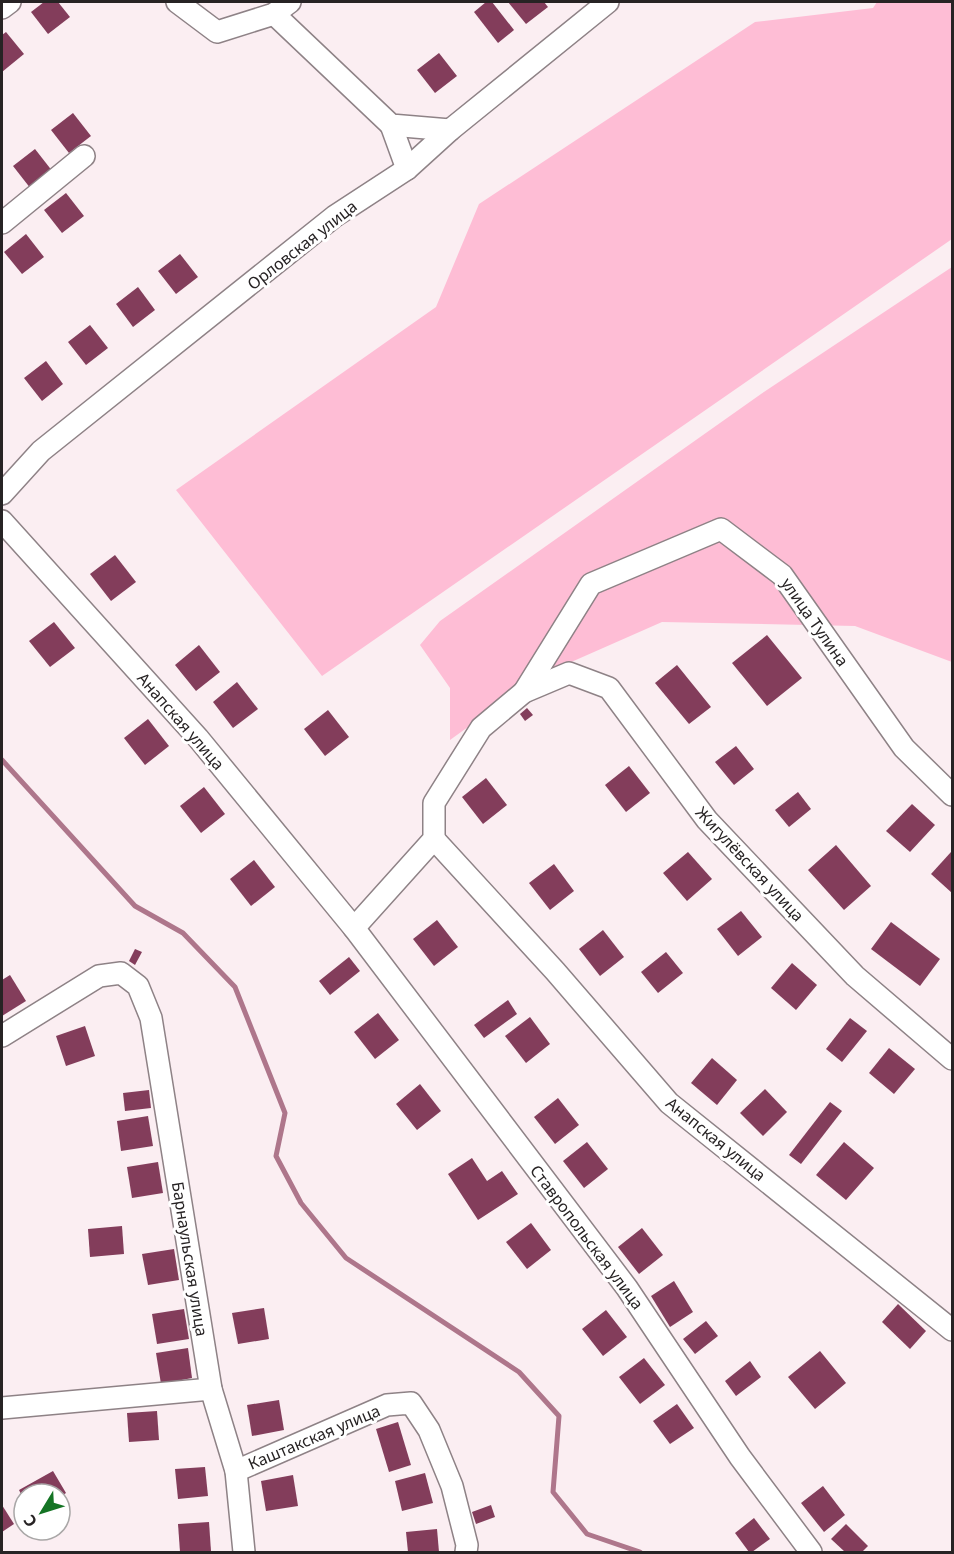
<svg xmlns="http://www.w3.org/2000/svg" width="954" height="1554" font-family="'Noto Sans',sans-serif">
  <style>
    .green { fill: #febdd5 }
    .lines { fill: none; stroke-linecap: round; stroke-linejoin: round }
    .stream { stroke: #ae768b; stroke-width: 5 }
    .building { fill: #833d5b }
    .minor-casing { stroke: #8e8286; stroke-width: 24 }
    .minor { stroke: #fff; stroke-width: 21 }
    .labels { text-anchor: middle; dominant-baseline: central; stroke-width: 6; stroke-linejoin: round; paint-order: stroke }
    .street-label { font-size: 16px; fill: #272324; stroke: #fff }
  </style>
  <rect width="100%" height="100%" fill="#fbeef2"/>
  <!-- green -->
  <g class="green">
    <polygon points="877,2 952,2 952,239 322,676 176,490 436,307 479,204 755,22 873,8"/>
    <polygon points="952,267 952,662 855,626 662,622 569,663 508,698 450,740 450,688 420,645 440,621 761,394"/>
  </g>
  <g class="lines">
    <!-- stream -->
    <polyline class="stream" points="2,760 135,906 183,933 235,987 285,1113 276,1156 301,1203 346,1258 519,1372 559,1416 553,1492 587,1534 640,1552"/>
  </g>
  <!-- building -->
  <g class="building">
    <polygon points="44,2 58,2 70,17 48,34 31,12"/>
    <polygon points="486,2 492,2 514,30 498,43 474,12"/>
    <polygon points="508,2 544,2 548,7 526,24"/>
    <polygon points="6,32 24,54 2,72 2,35"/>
    <polygon points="439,53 457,76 435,93 417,70"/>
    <polygon points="73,113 91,136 69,153 51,130"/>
    <polygon points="35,149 53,172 31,189 13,166"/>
    <polygon points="66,193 84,216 62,233 44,210"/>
    <polygon points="26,234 44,257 22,274 4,252"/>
    <polygon points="180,254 198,277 176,294 158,271"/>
    <polygon points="138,287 155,310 133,327 116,304"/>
    <polygon points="90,325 108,348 86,365 68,342"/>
    <polygon points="46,361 63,384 42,401 24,378"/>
    <polygon points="115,555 136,582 111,601 90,574"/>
    <polygon points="54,622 75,648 50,667 29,641"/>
    <polygon points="767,635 802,678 767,706 732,663"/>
    <polygon points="199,645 220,672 196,691 175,665"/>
    <polygon points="677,665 711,707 689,724 655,683"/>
    <polygon points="237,682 258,709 233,728 213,702"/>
    <polygon points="527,708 533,715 525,721 520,714"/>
    <polygon points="328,710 349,737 325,756 304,729"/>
    <polygon points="148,719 169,746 145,765 124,738"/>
    <polygon points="736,746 754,769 734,785 715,762"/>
    <polygon points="629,766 650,793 626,812 605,785"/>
    <polygon points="486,778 507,805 483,824 462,797"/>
    <polygon points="204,787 225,814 201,833 180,806"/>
    <polygon points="798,792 811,809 789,827 775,810"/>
    <polygon points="912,804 935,825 910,852 886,831"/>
    <polygon points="836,845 871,886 844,910 808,870"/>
    <polygon points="688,852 712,879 687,901 663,873"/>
    <polygon points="951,852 952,853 952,893 931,874"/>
    <polygon points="254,860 275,887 251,906 230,879"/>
    <polygon points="554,864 574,891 550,910 529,883"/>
    <polygon points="741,911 762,937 738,956 717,929"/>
    <polygon points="437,920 458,947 434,966 413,939"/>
    <polygon points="891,922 940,959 920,986 871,949"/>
    <polygon points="603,930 624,957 600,976 579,949"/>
    <polygon points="135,949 142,952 135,965 129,961"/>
    <polygon points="666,952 683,973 658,993 641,972"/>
    <polygon points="349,957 360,971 330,995 319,981"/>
    <polygon points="792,963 817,985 796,1010 771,988"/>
    <polygon points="10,975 26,1001 2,1016 2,980"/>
    <polygon points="508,1000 517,1014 484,1038 474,1025"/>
    <polygon points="378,1013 399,1040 375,1059 354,1032"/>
    <polygon points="530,1017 550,1044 526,1063 505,1036"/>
    <polygon points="850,1018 867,1031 842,1062 826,1049"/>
    <polygon points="85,1026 95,1056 66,1066 56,1036"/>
    <polygon points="889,1048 915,1069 894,1094 869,1073"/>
    <polygon points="712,1058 737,1080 717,1105 691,1083"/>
    <polygon points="420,1084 441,1111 417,1130 396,1104"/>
    <polygon points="765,1089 787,1112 763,1136 740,1113"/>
    <polygon points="149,1090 151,1108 125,1111 123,1093"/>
    <polygon points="558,1098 579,1125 555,1144 534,1117"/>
    <polygon points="830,1102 842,1111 801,1164 789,1155"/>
    <polygon points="148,1116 153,1146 121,1151 117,1121"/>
    <polygon points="587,1142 608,1169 584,1188 563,1161"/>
    <polygon points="844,1142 874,1168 846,1200 816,1175"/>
    <polygon points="472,1158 487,1181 502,1171 518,1194 478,1220 448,1174"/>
    <polygon points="158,1162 163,1193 132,1198 127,1167"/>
    <polygon points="531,1223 551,1250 527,1269 506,1242"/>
    <polygon points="122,1226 124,1254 90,1257 88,1229"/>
    <polygon points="642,1228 663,1255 639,1274 618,1247"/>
    <polygon points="174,1249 179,1280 148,1285 142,1254"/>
    <polygon points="674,1281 693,1312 670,1327 651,1296"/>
    <polygon points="898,1304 926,1331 910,1349 882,1322"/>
    <polygon points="264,1308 269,1339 238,1344 232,1313"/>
    <polygon points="184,1309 189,1339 157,1344 152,1314"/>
    <polygon points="606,1310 627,1337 603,1356 582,1329"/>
    <polygon points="706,1321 718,1336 695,1354 683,1339"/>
    <polygon points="188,1348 192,1378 161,1384 156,1353"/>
    <polygon points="820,1351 846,1383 815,1409 788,1377"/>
    <polygon points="644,1358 665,1385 640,1404 619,1377"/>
    <polygon points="750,1361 761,1377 736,1396 725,1381"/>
    <polygon points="279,1400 284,1430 252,1436 247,1405"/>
    <polygon points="677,1404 694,1428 670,1444 653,1421"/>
    <polygon points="157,1411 159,1440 129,1442 127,1413"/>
    <polygon points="398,1422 411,1465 389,1472 376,1429"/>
    <polygon points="205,1467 208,1496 178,1499 175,1469"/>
    <polygon points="53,1471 66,1493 60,1497 60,1494 24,1494 24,1500 19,1490"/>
    <polygon points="425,1473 433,1503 402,1511 395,1481"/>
    <polygon points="293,1475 298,1506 266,1511 261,1481"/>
    <polygon points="823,1486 845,1515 824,1532 801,1503"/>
    <polygon points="2,1505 14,1524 2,1532"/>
    <polygon points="491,1505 495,1517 476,1524 472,1512"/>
    <polygon points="754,1518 770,1539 752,1552 749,1552 735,1533"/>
    <polygon points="209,1522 211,1551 180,1552 178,1524"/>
    <polygon points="846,1524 868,1546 862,1552 845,1552 831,1539"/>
    <polygon points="437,1529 439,1552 408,1552 406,1532"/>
  </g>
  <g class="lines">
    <defs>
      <g id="minor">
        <polyline points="177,2 217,32 274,14 290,2"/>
        <polyline points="2,8 10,2"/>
        <polyline points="274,14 391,125 450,130"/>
        <polyline points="391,125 407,169"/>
        <polyline points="2,223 84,156"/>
        <polyline points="2,494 41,451 335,216 407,169 450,130 608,2"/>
        <polyline points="2,521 198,738 354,928 627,1288 740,1457 811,1552"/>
        <polyline points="524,692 591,584 721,529 782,575 904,748 952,795"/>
        <polyline points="434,839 555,971 669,1103 952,1330"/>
        <polyline points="354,928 434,839 434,803 481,728 524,692 569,673 609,688 707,820 855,976 952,1059"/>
        <polyline points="2,1036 99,976 121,973 138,986 151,1018 211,1389 236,1471 244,1552"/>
        <polyline points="2,1408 211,1389"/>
        <polyline points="236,1471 387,1405 411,1403 429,1430 452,1486 467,1545 466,1552"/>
      </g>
    </defs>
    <!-- minor casing -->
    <use href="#minor" class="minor-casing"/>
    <!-- minor -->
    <use href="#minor" class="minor"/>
  </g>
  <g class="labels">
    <!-- street labels -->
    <g class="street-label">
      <text transform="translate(302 245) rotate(-38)">Орловская улица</text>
      <text transform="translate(815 622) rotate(55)">улица Тулина</text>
      <text transform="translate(181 721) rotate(49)">Анапская улица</text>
      <text transform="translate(750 864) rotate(47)">Жигулёвская улица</text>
      <text transform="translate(716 1139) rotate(39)">Анапская улица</text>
      <text transform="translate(587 1237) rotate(53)">Ставропольская улица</text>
      <text transform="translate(190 1259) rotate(81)">Барнаульская улица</text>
      <text transform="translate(314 1437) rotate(-23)">Каштакская улица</text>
    </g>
  </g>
  <!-- border -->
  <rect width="954" height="1554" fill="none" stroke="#272324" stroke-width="6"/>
  <!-- north arrow -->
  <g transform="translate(42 1512) rotate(232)"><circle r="28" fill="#ffffff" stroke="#a9a7a7" stroke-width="1.5"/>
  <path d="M0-4.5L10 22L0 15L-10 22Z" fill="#147424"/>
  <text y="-9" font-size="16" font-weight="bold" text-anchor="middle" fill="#272324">С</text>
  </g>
</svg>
